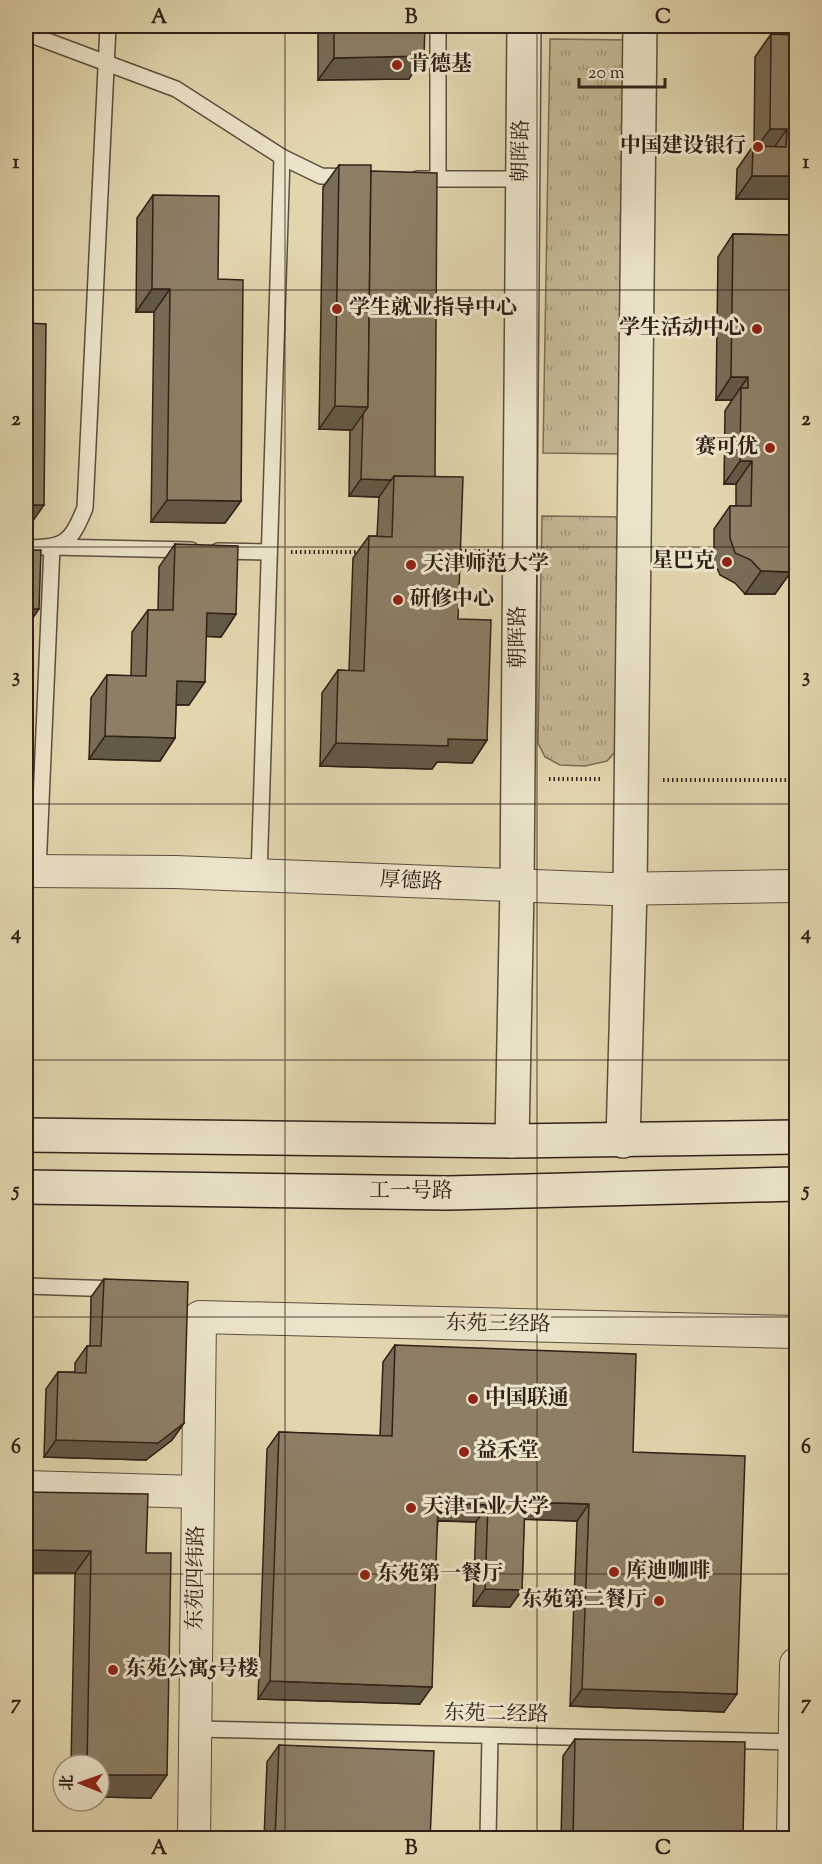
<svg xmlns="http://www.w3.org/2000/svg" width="822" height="1864" font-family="'Sorts Mill Goudy','Noto Serif SC',serif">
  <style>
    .grass { fill: url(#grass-tufts); stroke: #7a6c56; stroke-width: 1.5 }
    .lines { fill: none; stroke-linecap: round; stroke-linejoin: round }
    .service-casing { stroke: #5d4e3d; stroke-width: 18 }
    .minor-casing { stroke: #5d4e3d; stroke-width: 34 }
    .tertiary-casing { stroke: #5d4e3d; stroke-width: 36 }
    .secondary-casing { stroke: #312017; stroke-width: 36 }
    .path { stroke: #312017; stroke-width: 4; stroke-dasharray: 1.5 3; stroke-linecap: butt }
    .service { stroke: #ece4ca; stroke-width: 15 }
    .minor { stroke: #ece4ca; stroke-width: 32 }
    .tertiary { stroke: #ece4ca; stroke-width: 33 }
    .secondary { stroke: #ece4ca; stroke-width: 33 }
    .wall { fill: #796d58; stroke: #312017; stroke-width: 1.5 }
    .shaded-wall { fill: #635947; stroke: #312017; stroke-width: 1.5 }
    .building { fill: #8d7f66; stroke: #312017; stroke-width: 1.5 }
    .grid { fill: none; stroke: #312017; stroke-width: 1.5; stroke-opacity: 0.55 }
    .poi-dot { fill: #8f2418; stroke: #ece4ca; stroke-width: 2 }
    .labels { text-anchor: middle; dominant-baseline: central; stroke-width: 6; stroke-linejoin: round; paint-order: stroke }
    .poi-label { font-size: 21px; font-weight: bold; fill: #312017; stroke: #ece4ca; text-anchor: start }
    .street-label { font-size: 21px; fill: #312017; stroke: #ece4ca }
    .neatline { fill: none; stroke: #312017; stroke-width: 2 }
    .grid-label { font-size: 20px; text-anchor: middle; font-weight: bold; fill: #312017 }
  </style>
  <defs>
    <pattern id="grass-tufts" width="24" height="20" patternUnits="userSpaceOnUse" patternTransform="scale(1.5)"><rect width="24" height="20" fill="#c4b794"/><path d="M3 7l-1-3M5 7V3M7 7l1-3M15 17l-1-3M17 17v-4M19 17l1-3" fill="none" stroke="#a09478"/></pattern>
  </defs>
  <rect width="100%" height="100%" fill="#e2d6ae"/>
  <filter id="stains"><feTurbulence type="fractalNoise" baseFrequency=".00333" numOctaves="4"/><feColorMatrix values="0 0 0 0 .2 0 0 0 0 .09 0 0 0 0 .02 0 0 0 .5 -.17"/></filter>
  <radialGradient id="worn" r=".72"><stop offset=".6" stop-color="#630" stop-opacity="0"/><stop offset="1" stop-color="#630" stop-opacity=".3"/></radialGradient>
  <!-- grass -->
  <g class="grass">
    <polygon points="550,39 630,40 623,454 543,453"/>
    <polygon points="542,516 627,517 621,745 607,761 585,766 560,765 545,757 538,743"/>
  </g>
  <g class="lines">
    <defs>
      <g id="service">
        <polyline points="438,26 438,179"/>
        <polyline points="26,33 176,89 282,157 321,176 351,177"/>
        <polyline points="417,179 522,179"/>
        <path d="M26,548C65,547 70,544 85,508L108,26"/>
        <polyline points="218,551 269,552"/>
        <polyline points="38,871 52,547 191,550"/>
        <polyline points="259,876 282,157"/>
        <polyline points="26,1286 118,1289"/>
        <polyline points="196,1729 795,1742"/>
        <polyline points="488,1838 490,1736"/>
      </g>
      <g id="minor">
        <polyline points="26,871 175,872 612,889 796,886"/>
        <polyline points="26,1487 198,1492"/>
        <polyline points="194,1838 200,1317 796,1332"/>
        <polyline points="793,1838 796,1664"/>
      </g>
      <g id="tertiary">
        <polyline points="512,1141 517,887 524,26"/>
        <polyline points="623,1141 630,889 640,26"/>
      </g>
      <g id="secondary">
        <polyline points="26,1135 512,1141 796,1137"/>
        <polyline points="26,1187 448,1193 796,1184"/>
      </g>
    </defs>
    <!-- service casing -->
    <use href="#service" class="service-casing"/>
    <!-- minor casing -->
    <use href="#minor" class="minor-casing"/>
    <!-- tertiary casing -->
    <use href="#tertiary" class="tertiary-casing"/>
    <!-- secondary casing -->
    <use href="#secondary" class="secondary-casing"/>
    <!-- path -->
    <g class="path">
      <polyline points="456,551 490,551"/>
      <polyline points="291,552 361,552"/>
      <polyline points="549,779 601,779"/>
      <polyline points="663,780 796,780"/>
    </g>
    <!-- service -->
    <use href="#service" class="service"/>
    <!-- minor -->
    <use href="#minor" class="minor"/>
    <!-- tertiary -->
    <use href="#tertiary" class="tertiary"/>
    <!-- secondary -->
    <use href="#secondary" class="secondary"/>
  </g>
  <!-- wall -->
  <g class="wall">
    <polygon points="319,26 425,26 409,79 318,80 318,28"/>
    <polygon points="771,34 796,35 796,569 792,569 775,594 745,594 735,583 720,575 714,561 714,529 730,506 736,506 736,484 724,484 725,411 732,400 716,400 718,257 733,234 795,235 795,199 736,199 737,169 753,146 754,146 755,57"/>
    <polygon points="339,165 371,171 435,477 458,619 487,740 472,763 437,762 432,769 320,766 322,693 338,670 349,671 353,558 369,536 377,536 379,497 349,496 350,430 319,429 323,187"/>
    <polygon points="153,195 218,279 241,501 225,523 151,522 154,312 136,312 137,218"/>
    <polygon points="175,544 236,614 221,637 206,636 189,705 176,705 175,738 160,761 89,759 91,698 107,675 131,676 132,632 148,610 158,610 159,567"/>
    <polygon points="104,1279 184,1423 172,1440 146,1460 44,1457 46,1389 58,1372 75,1372 75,1363 87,1346 90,1346 91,1297"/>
    <polygon points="395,1345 633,1452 724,1712 570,1706 577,1521 524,1519 522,1590 510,1607 473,1606 476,1522 438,1521 420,1704 258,1699 267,1449 279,1432 380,1436 383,1362"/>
    <polygon points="26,1492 146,1553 151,1798 99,1797 99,1765 71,1765 75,1573"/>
    <polygon points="575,1739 743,1839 561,1839 563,1756"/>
    <polygon points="279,1745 430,1839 264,1839 267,1762"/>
  </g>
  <!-- shaded-wall -->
  <g class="shaded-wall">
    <polygon points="424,56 409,79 318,80 334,58"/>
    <polygon points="770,129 787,129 771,152 754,151"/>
    <polygon points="752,176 796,176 796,198 795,199 736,199"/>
    <polygon points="152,289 170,289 154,312 136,312"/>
    <polygon points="731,377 748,377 732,400 716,400"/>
    <polygon points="335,406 368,407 352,430 319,429"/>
    <polygon points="740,461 752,461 736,484 724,484"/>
    <polygon points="361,479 391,480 379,497 349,496"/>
    <polygon points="167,500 241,501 225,523 151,522"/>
    <polygon points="26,505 44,505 28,528 26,528"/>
    <polygon points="796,552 796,569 785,569"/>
    <polygon points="761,571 791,572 775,594 745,594"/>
    <polygon points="26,609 39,609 26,628"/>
    <polygon points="207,613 236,614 221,637 191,636"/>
    <polygon points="177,681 205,682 189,705 161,704"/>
    <polygon points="105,736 175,738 160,761 89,759"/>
    <polygon points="448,739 487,740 472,763 437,762 432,769 320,766 336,743"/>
    <polygon points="184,1423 172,1440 146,1460 44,1457 56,1440"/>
    <polygon points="525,1502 589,1504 577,1521 513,1519"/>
    <polygon points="438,1503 488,1505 476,1522 426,1520"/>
    <polygon points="26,1550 91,1551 75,1573 26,1573"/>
    <polygon points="485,1589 522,1590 510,1607 473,1606"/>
    <polygon points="270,1681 432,1687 420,1704 258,1699"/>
    <polygon points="582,1689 737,1694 724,1712 570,1706"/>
    <polygon points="99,1775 167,1775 151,1798 99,1797"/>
  </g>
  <!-- building -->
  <g class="building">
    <polygon points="334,26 425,26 424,56 334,58"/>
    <polygon points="771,34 796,35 796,176 752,176 753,146 786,147 787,129 770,129"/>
    <polygon points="339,165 371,165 368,407 335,406"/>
    <polygon points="371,171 437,173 435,477 394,476 391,480 361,479 363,414 368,407"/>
    <polygon points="153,195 219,196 218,279 243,280 241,501 167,500 170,289 152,289"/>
    <polygon points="733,234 796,235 796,557 791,572 761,571 751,560 735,553 730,538 730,506 751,506 752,461 740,461 741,388 748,388 748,377 731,377"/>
    <polygon points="26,323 46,324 44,505 26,505"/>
    <polygon points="394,476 463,477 458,619 491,620 487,740 448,739 448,746 336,743 338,670 364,671 369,536 392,537"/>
    <polygon points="175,544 238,546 236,614 207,613 205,682 177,681 175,738 105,736 107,675 146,676 148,610 173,610"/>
    <polygon points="26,550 41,550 39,609 26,609"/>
    <polygon points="104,1279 188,1282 184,1423 158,1443 56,1440 58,1372 86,1373 87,1346 101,1346"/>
    <polygon points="395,1345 636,1354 633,1452 745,1456 737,1694 582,1689 589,1504 525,1502 522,1590 485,1589 488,1505 438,1503 432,1687 270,1681 279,1432 392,1436"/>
    <polygon points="26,1492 148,1494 146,1553 171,1553 167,1775 99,1775 99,1765 87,1765 91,1551 26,1550"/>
    <polygon points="575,1739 745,1742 743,1839 573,1839"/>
    <polygon points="279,1745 434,1751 430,1839 275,1839"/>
  </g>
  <!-- grid -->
  <path class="grid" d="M285,26V1838M537,26V1838M26,290H796M26,547H796M26,804H796M26,1060H796M26,1317H796M26,1574H796"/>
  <!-- markers -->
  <g class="poi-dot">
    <circle cx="397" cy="65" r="6"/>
    <circle cx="758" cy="147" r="6"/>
    <circle cx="337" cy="309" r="6"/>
    <circle cx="757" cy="329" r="6"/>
    <circle cx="770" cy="448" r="6"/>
    <circle cx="727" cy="562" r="6"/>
    <circle cx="411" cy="565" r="6"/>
    <circle cx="398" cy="600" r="6"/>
    <circle cx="473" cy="1399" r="6"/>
    <circle cx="464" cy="1452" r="6"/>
    <circle cx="411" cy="1508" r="6"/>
    <circle cx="614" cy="1572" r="6"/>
    <circle cx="365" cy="1575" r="6"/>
    <circle cx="659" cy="1601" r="6"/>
    <circle cx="113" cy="1670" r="6"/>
  </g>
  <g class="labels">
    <!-- poi labels -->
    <g class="poi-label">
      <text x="409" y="65">肯德基</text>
      <text x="746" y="147" text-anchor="end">中国建设银行</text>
      <text x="349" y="309">学生就业指导中心</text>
      <text x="745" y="329" text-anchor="end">学生活动中心</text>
      <text x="758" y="448" text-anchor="end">赛可优</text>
      <text x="715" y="562" text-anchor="end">星巴克</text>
      <text x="423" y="565">天津师范大学</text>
      <text x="410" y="600">研修中心</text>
      <text x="485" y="1399">中国联通</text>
      <text x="476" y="1452">益禾堂</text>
      <text x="423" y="1508">天津工业大学</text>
      <text x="626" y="1572">库迪咖啡</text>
      <text x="377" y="1575">东苑第一餐厅</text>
      <text x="647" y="1601" text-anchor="end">东苑第二餐厅</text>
      <text x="125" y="1670">东苑公寓5号楼</text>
    </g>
    <!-- street labels -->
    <g class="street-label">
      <text transform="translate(522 151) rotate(-89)">朝晖路</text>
      <text transform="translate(519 637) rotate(-90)">朝晖路</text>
      <text transform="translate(411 882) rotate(3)">厚德路</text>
      <text x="411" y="1192">工一号路</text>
      <text transform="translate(498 1325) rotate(1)">东苑三经路</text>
      <text transform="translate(197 1578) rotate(-89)">东苑四纬路</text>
      <text transform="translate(496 1715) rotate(1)">东苑二经路</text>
    </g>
  </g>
  <!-- margin -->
  <rect width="822" height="1864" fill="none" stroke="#e2d6ae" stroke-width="66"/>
  <!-- north arrow -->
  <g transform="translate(81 1783) rotate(271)"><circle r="28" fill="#ece4ca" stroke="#a19682" stroke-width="1.5"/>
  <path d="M0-4.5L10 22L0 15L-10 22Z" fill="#8f2418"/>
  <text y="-9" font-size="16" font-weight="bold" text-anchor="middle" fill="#312017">北</text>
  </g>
  <!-- scale -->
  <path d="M579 78v9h86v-9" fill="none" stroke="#312017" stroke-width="3"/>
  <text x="588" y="78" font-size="18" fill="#312017" stroke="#ece4ca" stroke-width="4.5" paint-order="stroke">20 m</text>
  <rect x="33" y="33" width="756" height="1798" class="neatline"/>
  <g class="grid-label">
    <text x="159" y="23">A</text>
    <text x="411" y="23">B</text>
    <text x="663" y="23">C</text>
    <text x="16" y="168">1</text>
    <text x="806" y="168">1</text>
    <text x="16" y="425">2</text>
    <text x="806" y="425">2</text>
    <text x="16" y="682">3</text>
    <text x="806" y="682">3</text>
    <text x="16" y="939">4</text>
    <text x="806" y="939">4</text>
    <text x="16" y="1196">5</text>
    <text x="806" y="1196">5</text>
    <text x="16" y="1453">6</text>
    <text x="806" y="1453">6</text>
    <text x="16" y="1709">7</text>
    <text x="806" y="1709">7</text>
    <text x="159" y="1854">A</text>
    <text x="411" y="1854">B</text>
    <text x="663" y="1854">C</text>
  </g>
  <rect width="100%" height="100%" filter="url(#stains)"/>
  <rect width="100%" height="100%" fill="url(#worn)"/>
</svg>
